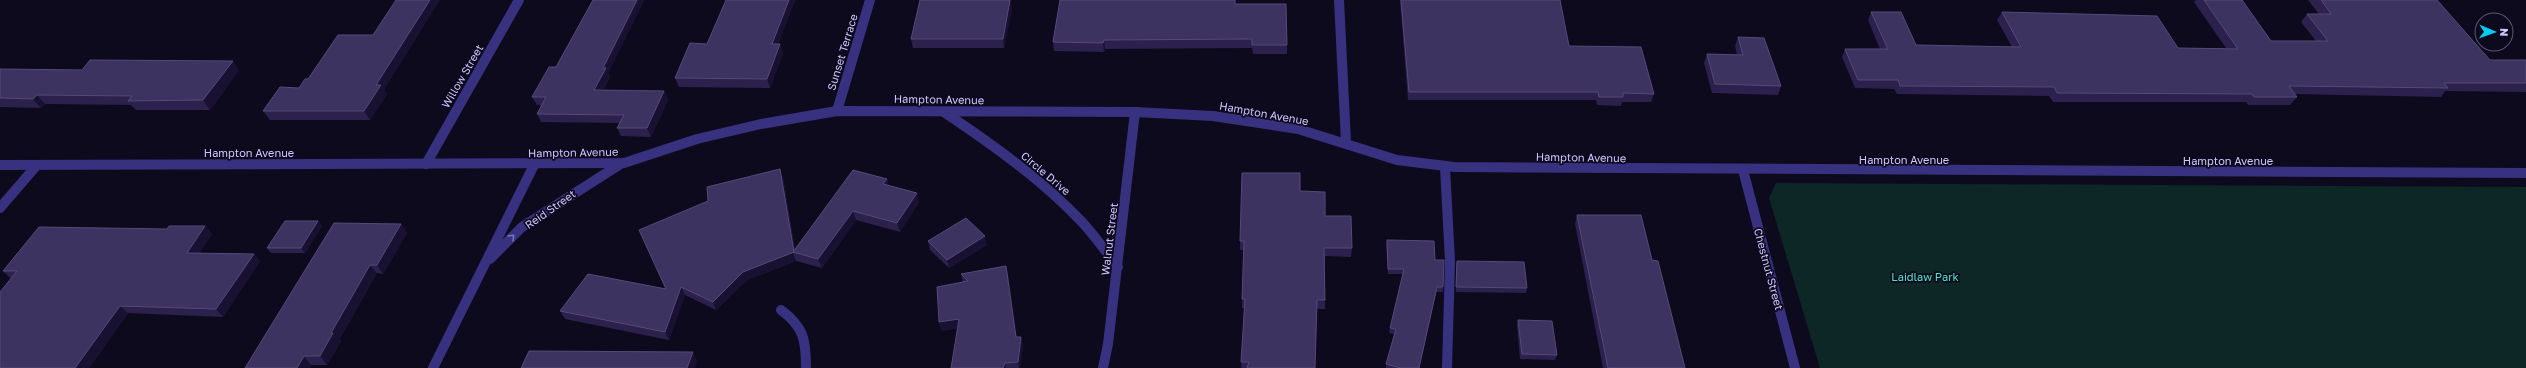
<svg xmlns="http://www.w3.org/2000/svg" width="2526" height="368" font-family="'Golos Text',sans-serif">
  <style>
    .green { fill: #0d2727 }
    .lines { fill: none; stroke-linecap: round; stroke-linejoin: round }
    .minor { stroke: #383180; stroke-width: 10 }
    .wall { fill: #2b214c }
    .shaded-wall { fill: #181131 }
    .building { fill: #3d3360; stroke: #544a79 }
    .oneway { stroke: #7c74b9 }
    .labels { text-anchor: middle; dominant-baseline: central; stroke-width: 3.5; stroke-linejoin: round; paint-order: stroke }
    .street-label { font-size: 11px; fill: #cfc6ff; stroke: #0e0a1d }
    .park-label { font-size: 11px; fill: #4ae7c8; stroke: #0e0a1d }
  </style>
  <rect width="100%" height="100%" fill="#0e0a1d"/>
  <!-- green -->
  <polygon class="green" points="1776,183 2526,187 2526,368 1820,368 1769,198"/>
  <g class="lines">
    <!-- minor -->
    <g class="minor">
      <polyline points="1339,0 1346,142"/>
      <polyline points="837,111 870,0"/>
      <path d="M944,112C993,145 1041,179 1082,222C1095,236 1106,252 1118,267"/>
      <polyline points="426,164 519,0"/>
      <polyline points="0,165 624,163 697,139 761,124 837,111 1135,112 1213,116 1298,129 1397,160 1454,167 2526,173"/>
      <polyline points="1445,167 1450,261 1447,368"/>
      <polyline points="1743,170 1795,368"/>
      <polyline points="0,208 37,165"/>
      <polyline points="490,259 522,227 622,163"/>
      <path d="M781,310C804,327 806,340 806,368"/>
      <polyline points="433,368 534,165"/>
      <polyline points="1103,368 1108,344 1135,112"/>
    </g>
  </g>
  <!-- wall -->
  <g class="wall">
    <polygon points="593,0 644,0 608,73 610,77 603,90 664,91 668,100 651,137 621,136 617,128 620,123 541,122 537,114 542,105 537,105 532,97 556,67"/>
    <polygon points="726,0 795,0 778,44 783,53 770,88 679,87 675,78 707,44"/>
    <polygon points="920,0 1010,0 1012,8 1004,48 913,48 911,39"/>
    <polygon points="1060,0 1235,0 1235,4 1287,45 1287,54 1253,54 1252,48 1105,49 1104,52 1054,51 1053,42"/>
    <polygon points="1400,0 1560,0 1569,46 1654,94 1651,102 1622,102 1621,106 1597,105 1596,100 1408,100"/>
    <polygon points="2196,0 2242,0 2271,41 2316,41 2301,22 2307,14 2319,14 2308,0 2437,0 2490,60 2526,60 2526,92 2445,91 2441,97 2295,94 2297,97 2290,105 2248,105 2246,102 2053,102 2049,96 1897,94 1894,89 1855,88 1842,57 1845,49 1880,49 1868,20 1871,12 1916,45 2012,47 1997,20 2002,12 2178,48 2226,48 2194,2"/>
    <polygon points="1738,37 1781,86 1778,95 1712,93 1704,63 1707,54 1737,55 1735,46"/>
    <polygon points="0,69 82,70 239,70 210,110 136,110 131,105 45,104 41,108 0,107"/>
    <polygon points="384,90 387,94 370,120 270,120 263,111"/>
    <polygon points="783,177 795,250 887,179 889,186 919,202 900,232 856,220 822,268 796,261 747,280 716,310 685,295 669,340 565,319 560,311 666,289 708,201"/>
    <polygon points="1300,191 1325,216 1352,248 1351,257 1325,256 1325,309 1317,309 1315,368 1241,368 1244,308 1242,308 1242,299 1244,250 1240,250 1240,241"/>
    <polygon points="1577,215 1652,260 1685,368 1603,368 1575,224"/>
    <polygon points="318,221 322,226 305,253 271,253 267,248"/>
    <polygon points="401,224 407,233 383,274 377,273 339,340 341,341 327,365 311,365 310,368 245,368"/>
    <polygon points="205,226 212,234 199,253 254,254 260,261 223,317 128,313 89,368 0,368 11,279 3,271"/>
    <polygon points="1387,240 1435,260 1443,287 1443,292 1436,292 1419,368 1386,368 1386,364 1394,334 1389,333 1390,328 1403,274 1388,274 1386,245"/>
    <polygon points="928,241 987,245 949,268 930,250"/>
    <polygon points="1457,261 1527,288 1526,293 1456,292 1456,266"/>
    <polygon points="1006,266 1008,275 1016,337 1021,337 1023,346 1020,368 951,368 958,328 942,331 939,322 963,282 961,274"/>
    <polygon points="1518,320 1557,355 1555,360 1520,359 1517,325"/>
  </g>
  <!-- shaded-wall -->
  <g class="shaded-wall">
    <polygon points="430,0 440,0 384,90 387,94 370,120 364,111 376,85"/>
    <polygon points="637,0 644,0 608,73 610,77 599,98 594,90 603,68"/>
    <polygon points="789,0 795,0 775,53 772,44"/>
    <polygon points="1010,0 1012,8 1004,48 1003,39"/>
    <polygon points="1104,40 1105,49 1104,52 1103,43"/>
    <polygon points="780,44 783,53 770,88 767,79"/>
    <polygon points="233,61 239,70 210,110 203,100"/>
    <polygon points="664,91 668,100 651,137 647,128"/>
    <polygon points="37,95 45,104 41,108 33,99"/>
    <polygon points="780,169 783,177 795,253 793,252"/>
    <polygon points="887,179 890,188 883,184"/>
    <polygon points="917,193 919,202 900,232 897,223"/>
    <polygon points="853,211 856,220 822,268 818,259"/>
    <polygon points="318,221 322,226 305,253 301,248"/>
    <polygon points="401,224 407,233 383,274 377,265"/>
    <polygon points="205,226 212,234 194,261 187,253"/>
    <polygon points="985,236 987,245 949,268 947,260"/>
    <polygon points="793,253 796,261 747,280 716,310 713,302 743,272"/>
    <polygon points="254,254 260,261 223,317 216,309"/>
    <polygon points="370,265 377,273 339,340 341,341 327,365 320,356 331,333"/>
    <polygon points="1006,266 1008,275 1018,346 1016,337"/>
    <polygon points="681,287 685,295 669,340 665,332"/>
    <polygon points="120,306 128,313 89,368 75,368"/>
    <polygon points="959,319 962,327 942,331 939,322"/>
    <polygon points="1021,337 1023,346 1020,368 1019,368 1018,362"/>
    <polygon points="693,352 697,361 695,368 687,368"/>
    <polygon points="304,356 311,365 310,368 297,368"/>
    <polygon points="1005,363 1006,368 1003,368"/>
  </g>
  <!-- building -->
  <g class="building">
    <polygon points="396,0 430,0 376,85 381,85 364,111 263,111 280,87 299,88 305,79 308,79 338,35 373,35"/>
    <polygon points="593,0 637,0 603,68 606,68 594,90 664,91 647,128 617,128 624,115 537,114 546,97 532,97 549,67 556,67"/>
    <polygon points="726,0 789,0 772,44 780,44 767,79 675,78 690,43 707,44"/>
    <polygon points="920,0 1010,0 1003,39 911,39"/>
    <polygon points="1060,0 1235,0 1235,4 1286,4 1287,45 1252,45 1252,39 1104,40 1103,43 1053,42"/>
    <polygon points="1401,0 1560,0 1569,46 1641,47 1654,94 1623,93 1623,97 1599,97 1598,92 1409,92"/>
    <polygon points="2204,0 2242,0 2271,41 2328,41 2307,14 2331,14 2321,0 2437,0 2490,60 2526,60 2526,83 2444,83 2448,88 2289,86 2297,97 2254,97 2252,94 2057,93 2054,87 1900,86 1898,80 1858,80 1845,49 1888,49 1871,12 1901,12 1916,45 2021,47 2002,12 2157,16 2178,48 2238,49"/>
    <polygon points="1738,37 1764,38 1781,86 1715,84 1707,54 1743,55"/>
    <polygon points="90,60 233,61 203,100 128,101 132,96 37,95 33,99 0,98 0,69 82,70"/>
    <polygon points="780,169 794,252 743,272 713,302 681,287 665,332 560,311 588,274 666,289 639,230 708,201 707,187"/>
    <polygon points="853,170 887,179 883,184 917,193 897,223 853,211 818,259 793,252"/>
    <polygon points="1242,173 1300,173 1300,191 1325,192 1325,216 1351,216 1352,248 1324,248 1325,300 1317,300 1315,368 1247,368 1249,362 1241,362 1245,299 1242,299 1244,241 1240,241"/>
    <polygon points="1577,215 1641,215 1652,260 1658,261 1685,368 1608,368"/>
    <polygon points="966,218 985,236 947,260 928,241"/>
    <polygon points="285,221 318,221 301,248 267,248"/>
    <polygon points="334,223 401,224 377,265 370,265 331,333 333,333 320,356 304,356 297,368 245,368"/>
    <polygon points="169,226 205,226 187,253 254,254 216,309 120,306 75,368 0,368 0,292 17,271 3,271 39,227 167,229"/>
    <polygon points="1387,240 1434,241 1435,260 1444,260 1443,287 1437,287 1419,368 1401,368 1386,364 1396,329 1390,328 1404,269 1388,269"/>
    <polygon points="1457,261 1524,262 1527,288 1456,287"/>
    <polygon points="1006,266 1016,337 1021,337 1018,362 1005,363 1003,368 951,368 959,319 939,322 937,287 968,281 961,274"/>
    <polygon points="1518,320 1552,321 1557,355 1522,354"/>
    <polygon points="529,351 693,352 687,368 521,368"/>
  </g>
  <!-- one-way arrows -->
  <defs><path id="oneway-chevron" d="M-2-3.5L2.5 0L-2 3.5" fill="none" stroke-width="1.6" stroke-linecap="round" stroke-linejoin="round"/></defs>
  <use class="oneway" href="#oneway-chevron" transform="translate(512 237) rotate(-45)"/>
  <g class="labels">
    <!-- street labels -->
    <g class="street-label">
      <text transform="translate(842 52) rotate(-73)">Sunset Terrace</text>
      <text transform="translate(462 76) rotate(-60)">Willow Street</text>
      <text transform="translate(939 99) rotate(1)">Hampton Avenue</text>
      <text transform="translate(1264 113) rotate(10)">Hampton Avenue</text>
      <text x="249" y="152">Hampton Avenue</text>
      <text transform="translate(573 152) rotate(-1)">Hampton Avenue</text>
      <text transform="translate(1581 157) rotate(1)">Hampton Avenue</text>
      <text x="1904" y="159">Hampton Avenue</text>
      <text x="2228" y="160">Hampton Avenue</text>
      <text transform="translate(1046 173) rotate(40)">Circle Drive</text>
      <text transform="translate(550 209) rotate(-35)">Reid Street</text>
      <text transform="translate(1109 239) rotate(-83)">Walnut Street</text>
      <text transform="translate(1769 269) rotate(75)">Chestnut Street</text>
    </g>
    <!-- park labels -->
    <g class="park-label">
      <text x="1925" y="276">Laidlaw Park</text>
    </g>
  </g>
  <!-- north arrow -->
  <g transform="translate(2494 32) rotate(92)"><circle r="19" fill="#0e0a1d" stroke="#5b5577"/>
  <path d="M0-3L7 15L0 10L-7 15Z" fill="#00ccf1"/>
  <text y="-6" font-size="11" font-weight="bold" text-anchor="middle" fill="#cfc6ff">N</text>
  </g>
</svg>
